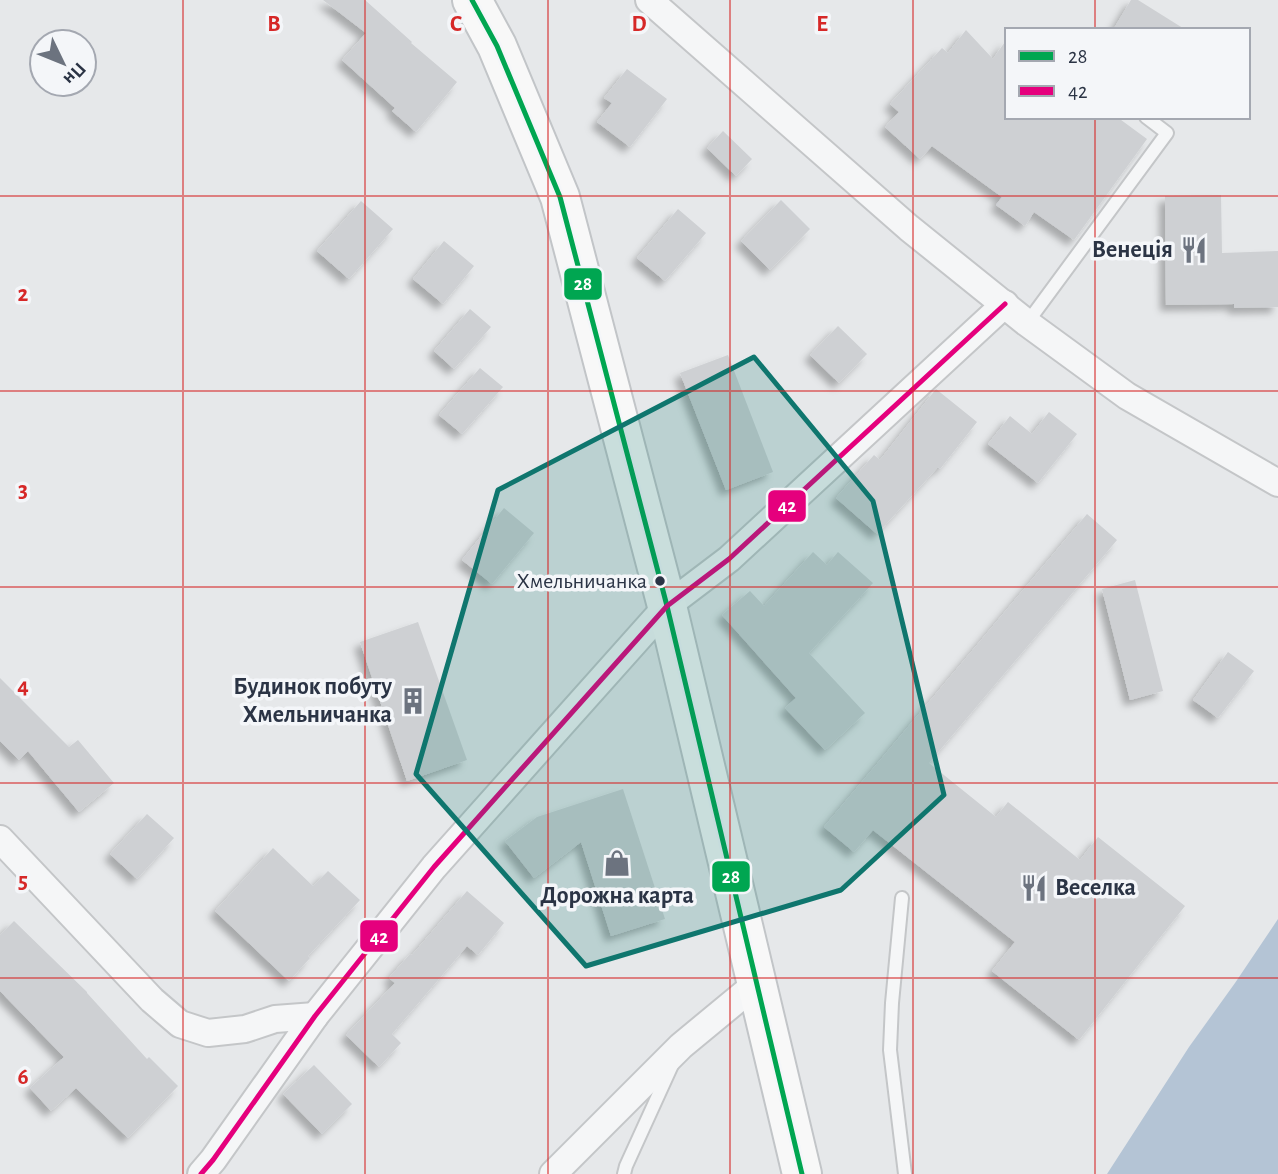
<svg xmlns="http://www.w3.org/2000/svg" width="1278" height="1174" font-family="'Alegreya Sans',sans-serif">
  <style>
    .water { fill: #b4c4d5 }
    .building { fill: #ced0d3; filter: url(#shadow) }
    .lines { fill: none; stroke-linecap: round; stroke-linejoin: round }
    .service-casing { stroke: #c4c6c8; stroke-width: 16 }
    .minor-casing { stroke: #c4c6c8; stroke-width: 30 }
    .primary-casing { stroke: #c2c5c8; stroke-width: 42 }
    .service { stroke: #f5f6f7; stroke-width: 12 }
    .minor { stroke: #f5f6f7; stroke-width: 26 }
    .primary { stroke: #f8f8f8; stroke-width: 38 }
    .bus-1-casing { stroke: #f4f6f9; stroke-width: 10 }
    .bus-2-casing { stroke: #f4f6f9; stroke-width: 10 }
    .bus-1 { stroke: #00a651; stroke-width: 5 }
    .bus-2 { stroke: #e5007d; stroke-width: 5 }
    .marked { fill: #0f766e; fill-opacity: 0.2; stroke: #0f766e; stroke-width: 5; stroke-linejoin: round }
    .grid { fill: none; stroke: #d62828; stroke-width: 2; stroke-opacity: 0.55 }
    .bus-dot { fill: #2b3445; stroke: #f4f6f9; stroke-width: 2.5 }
    .labels { text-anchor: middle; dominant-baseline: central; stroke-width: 7; stroke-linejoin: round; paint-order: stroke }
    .bus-label { font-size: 22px; fill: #2b3445; stroke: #f4f6f9; text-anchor: end }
    .poi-label { font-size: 24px; font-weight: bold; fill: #2b3445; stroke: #f4f6f9; text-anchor: end }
    .grid-label { font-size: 23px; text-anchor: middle; font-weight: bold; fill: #d62828; stroke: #f4f6f9; stroke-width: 7; stroke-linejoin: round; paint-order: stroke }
    .line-badge { stroke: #f4f6f9; stroke-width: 2.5 }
    .badge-label { font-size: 19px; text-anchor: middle; font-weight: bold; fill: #fff }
  </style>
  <defs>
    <filter id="shadow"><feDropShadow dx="-6" dy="6" stdDeviation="3.5" flood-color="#0004"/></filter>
  </defs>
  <rect width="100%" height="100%" fill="#e6e8ea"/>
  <!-- water -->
  <polygon class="water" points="1278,919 1278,1174 1107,1174 1189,1047 1235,983"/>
  <!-- building -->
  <g class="building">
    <polygon points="323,0 365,0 412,42 411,43 457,82 416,132 392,111 395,108 342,60 366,33"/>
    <polygon points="1131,0 1138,0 1186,30 1113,30"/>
    <polygon points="966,30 993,59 1007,39 1007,117 1117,117 1147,139 1074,240 1034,212 1025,226 996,205 1002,197 932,146 920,159 885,127 899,112 890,104 942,48 948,53"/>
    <polygon points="627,69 667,99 630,147 597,122 612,103 604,98"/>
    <polygon points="723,131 752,159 736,176 707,148"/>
    <polygon points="1221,195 1222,253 1278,251 1278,307 1234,308 1234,304 1166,305 1165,196"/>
    <polygon points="781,200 810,229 770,270 741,241"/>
    <polygon points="361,201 393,229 349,279 317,251"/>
    <polygon points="678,209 706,233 665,281 637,258"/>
    <polygon points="444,241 474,266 443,304 413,279"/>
    <polygon points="470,309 491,327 454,369 434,351"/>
    <polygon points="838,326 867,354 839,383 810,355"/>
    <polygon points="728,355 773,472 726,490 680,373"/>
    <polygon points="480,368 503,387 462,434 439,415"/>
    <polygon points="936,389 977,422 940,469 938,467 877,534 836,498 874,455 880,460"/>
    <polygon points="1049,412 1077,434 1038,483 988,444 1010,416 1032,434"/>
    <polygon points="504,508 534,533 492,584 462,560"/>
    <polygon points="1087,514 1117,540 929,763 996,817 1008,802 1080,860 1098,837 1185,906 1079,1040 992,971 1015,942 873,830 854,852 824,827"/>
    <polygon points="813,552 827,565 838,552 873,583 809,653 865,713 825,750 785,708 796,698 722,615 750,591 764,606"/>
    <polygon points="1135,580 1163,691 1130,700 1102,589"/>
    <polygon points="418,622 467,760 407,781 360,642"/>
    <polygon points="1228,652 1254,671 1218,718 1193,700"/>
    <polygon points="0,678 69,747 78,740 114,783 79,812 28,751 19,760 0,741"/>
    <polygon points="623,789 665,919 611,936 581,842 534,878 505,841 537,817"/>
    <polygon points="147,814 174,838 137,879 110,854"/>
    <polygon points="273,848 313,886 328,871 360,900 308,956 310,958 289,981 215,911"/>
    <polygon points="467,891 504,923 478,955 467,946 392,1034 401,1043 379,1067 346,1035 395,983 389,978 410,954 412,955"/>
    <polygon points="14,921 87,992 87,993 147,1059 149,1057 178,1086 128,1138 76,1088 51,1111 30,1088 64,1057 0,991 0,935"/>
    <polygon points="314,1065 352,1104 322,1134 283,1094"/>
  </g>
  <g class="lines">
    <defs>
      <g id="service">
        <polyline points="1027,323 1167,133 1146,117"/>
        <polyline points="902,898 892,1003 890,1050 905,1174"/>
        <polyline points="624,1174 626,1166 672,1065"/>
      </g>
      <g id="minor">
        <polyline points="649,0 909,228 1027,323 1127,396 1278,483"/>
        <polyline points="0,839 152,1000 180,1024 208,1033 245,1029 275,1019 315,1016"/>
        <polyline points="201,1174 213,1160 315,1016 434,867 667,606 729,559 1005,304"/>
        <polyline points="553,1174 681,1046 756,984"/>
      </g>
      <polyline id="primary" points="472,0 497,46 560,197 667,606 802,1174"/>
    </defs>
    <!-- service casing -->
    <use href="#service" class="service-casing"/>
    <!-- minor casing -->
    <use href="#minor" class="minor-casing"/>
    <!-- primary casing -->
    <use href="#primary" class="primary-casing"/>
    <!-- service -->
    <use href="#service" class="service"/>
    <!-- minor -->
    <use href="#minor" class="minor"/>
    <!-- primary -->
    <use href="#primary" class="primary"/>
    <defs>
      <polyline id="bus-1" points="472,0 497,46 560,197 667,606 802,1174"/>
      <polyline id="bus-2" points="201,1174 213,1160 315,1016 434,867 667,606 729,559 1005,304"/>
    </defs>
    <!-- bus-1 casing -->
    <use href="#bus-1" class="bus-1-casing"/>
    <!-- bus-2 casing -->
    <use href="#bus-2" class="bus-2-casing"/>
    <!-- bus-1 -->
    <use href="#bus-1" class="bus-1"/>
    <!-- bus-2 -->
    <use href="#bus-2" class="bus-2"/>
  </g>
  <!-- marked area -->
  <path class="marked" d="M754,357L873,501L944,795L841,890L586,966L416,774L498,490Z"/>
  <!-- grid -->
  <path class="grid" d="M183,0V1174M365,0V1174M548,0V1174M730,0V1174M913,0V1174M1095,0V30M1095,117V1174M0,196H1278M0,391H1278M0,587H1278M0,783H1278M0,978H1278"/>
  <!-- icons -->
  <defs>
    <symbol id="restaurant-bare" viewBox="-9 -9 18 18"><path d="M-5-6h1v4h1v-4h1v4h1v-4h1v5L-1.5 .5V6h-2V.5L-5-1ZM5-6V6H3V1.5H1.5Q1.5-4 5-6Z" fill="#6c737f" stroke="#f4f6f9" stroke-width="2.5" paint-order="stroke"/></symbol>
    <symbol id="building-bare" viewBox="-9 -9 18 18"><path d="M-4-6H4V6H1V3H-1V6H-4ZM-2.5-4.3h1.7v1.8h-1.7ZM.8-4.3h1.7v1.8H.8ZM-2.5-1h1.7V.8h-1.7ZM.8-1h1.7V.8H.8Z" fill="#6c737f" stroke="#f4f6f9" stroke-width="2.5" paint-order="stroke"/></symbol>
    <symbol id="shop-bare" viewBox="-9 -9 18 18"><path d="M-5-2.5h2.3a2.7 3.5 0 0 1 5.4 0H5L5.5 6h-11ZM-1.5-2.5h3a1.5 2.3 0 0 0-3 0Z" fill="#6c737f" stroke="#f4f6f9" stroke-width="2.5" paint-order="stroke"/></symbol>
  </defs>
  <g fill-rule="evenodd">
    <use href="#restaurant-bare" x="1175" y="231" width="38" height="38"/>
    <use href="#building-bare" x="394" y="682" width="38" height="38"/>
    <use href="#shop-bare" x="598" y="844" width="38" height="38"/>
    <use href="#restaurant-bare" x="1015" y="869" width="38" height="38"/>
  </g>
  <!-- markers -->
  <circle class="bus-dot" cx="660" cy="581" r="6"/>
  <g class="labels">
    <!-- bus labels -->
    <g class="bus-label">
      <text x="647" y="581">Хмельничанка</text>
    </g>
    <!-- poi labels -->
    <g class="poi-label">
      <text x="1173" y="250">Венеція</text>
      <text x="392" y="687">Будинок побуту<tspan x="392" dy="28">Хмельничанка</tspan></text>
      <text x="1055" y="888" text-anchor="start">Веселка</text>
      <text x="617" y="896" text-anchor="middle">Дорожна карта</text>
    </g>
  </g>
  <g class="grid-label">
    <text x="274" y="31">B</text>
    <text x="456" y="31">C</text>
    <text x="639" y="31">D</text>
    <text x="822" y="31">E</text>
    <text x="23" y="301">2</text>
    <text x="23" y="497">3</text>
    <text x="23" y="693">4</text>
    <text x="23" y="888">5</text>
    <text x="23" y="1084">6</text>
  </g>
  <g class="line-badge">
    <rect x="563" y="267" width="40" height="34" rx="7" fill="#00a651"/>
    <rect x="767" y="489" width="40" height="34" rx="7" fill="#e5007d"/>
    <rect x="711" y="860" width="40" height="33" rx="7" fill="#00a651"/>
    <rect x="359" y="919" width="40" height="34" rx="7" fill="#e5007d"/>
  </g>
  <g class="badge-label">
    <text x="583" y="290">28</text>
    <text x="787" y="512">42</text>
    <text x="731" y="883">28</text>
    <text x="379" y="943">42</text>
  </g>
  <!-- legend -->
  <rect x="1005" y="28" width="245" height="91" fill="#f4f6f9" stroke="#a4a8b1" stroke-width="2"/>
  <rect x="1019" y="51" width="35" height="10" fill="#00a651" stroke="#a4a8b1" stroke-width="2"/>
  <text x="1068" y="63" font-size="21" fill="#2b3445">28</text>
  <rect x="1019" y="86" width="35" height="10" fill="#e5007d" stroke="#a4a8b1" stroke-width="2"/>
  <text x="1068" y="98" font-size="21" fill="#2b3445">42</text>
  <!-- north arrow -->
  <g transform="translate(63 63) rotate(133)"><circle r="33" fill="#f4f6f9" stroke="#a4a8b1" stroke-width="2"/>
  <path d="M0-5L12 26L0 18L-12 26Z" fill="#6c737f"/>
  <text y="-10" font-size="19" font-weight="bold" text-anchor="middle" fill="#2b3445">Пн</text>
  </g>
</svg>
